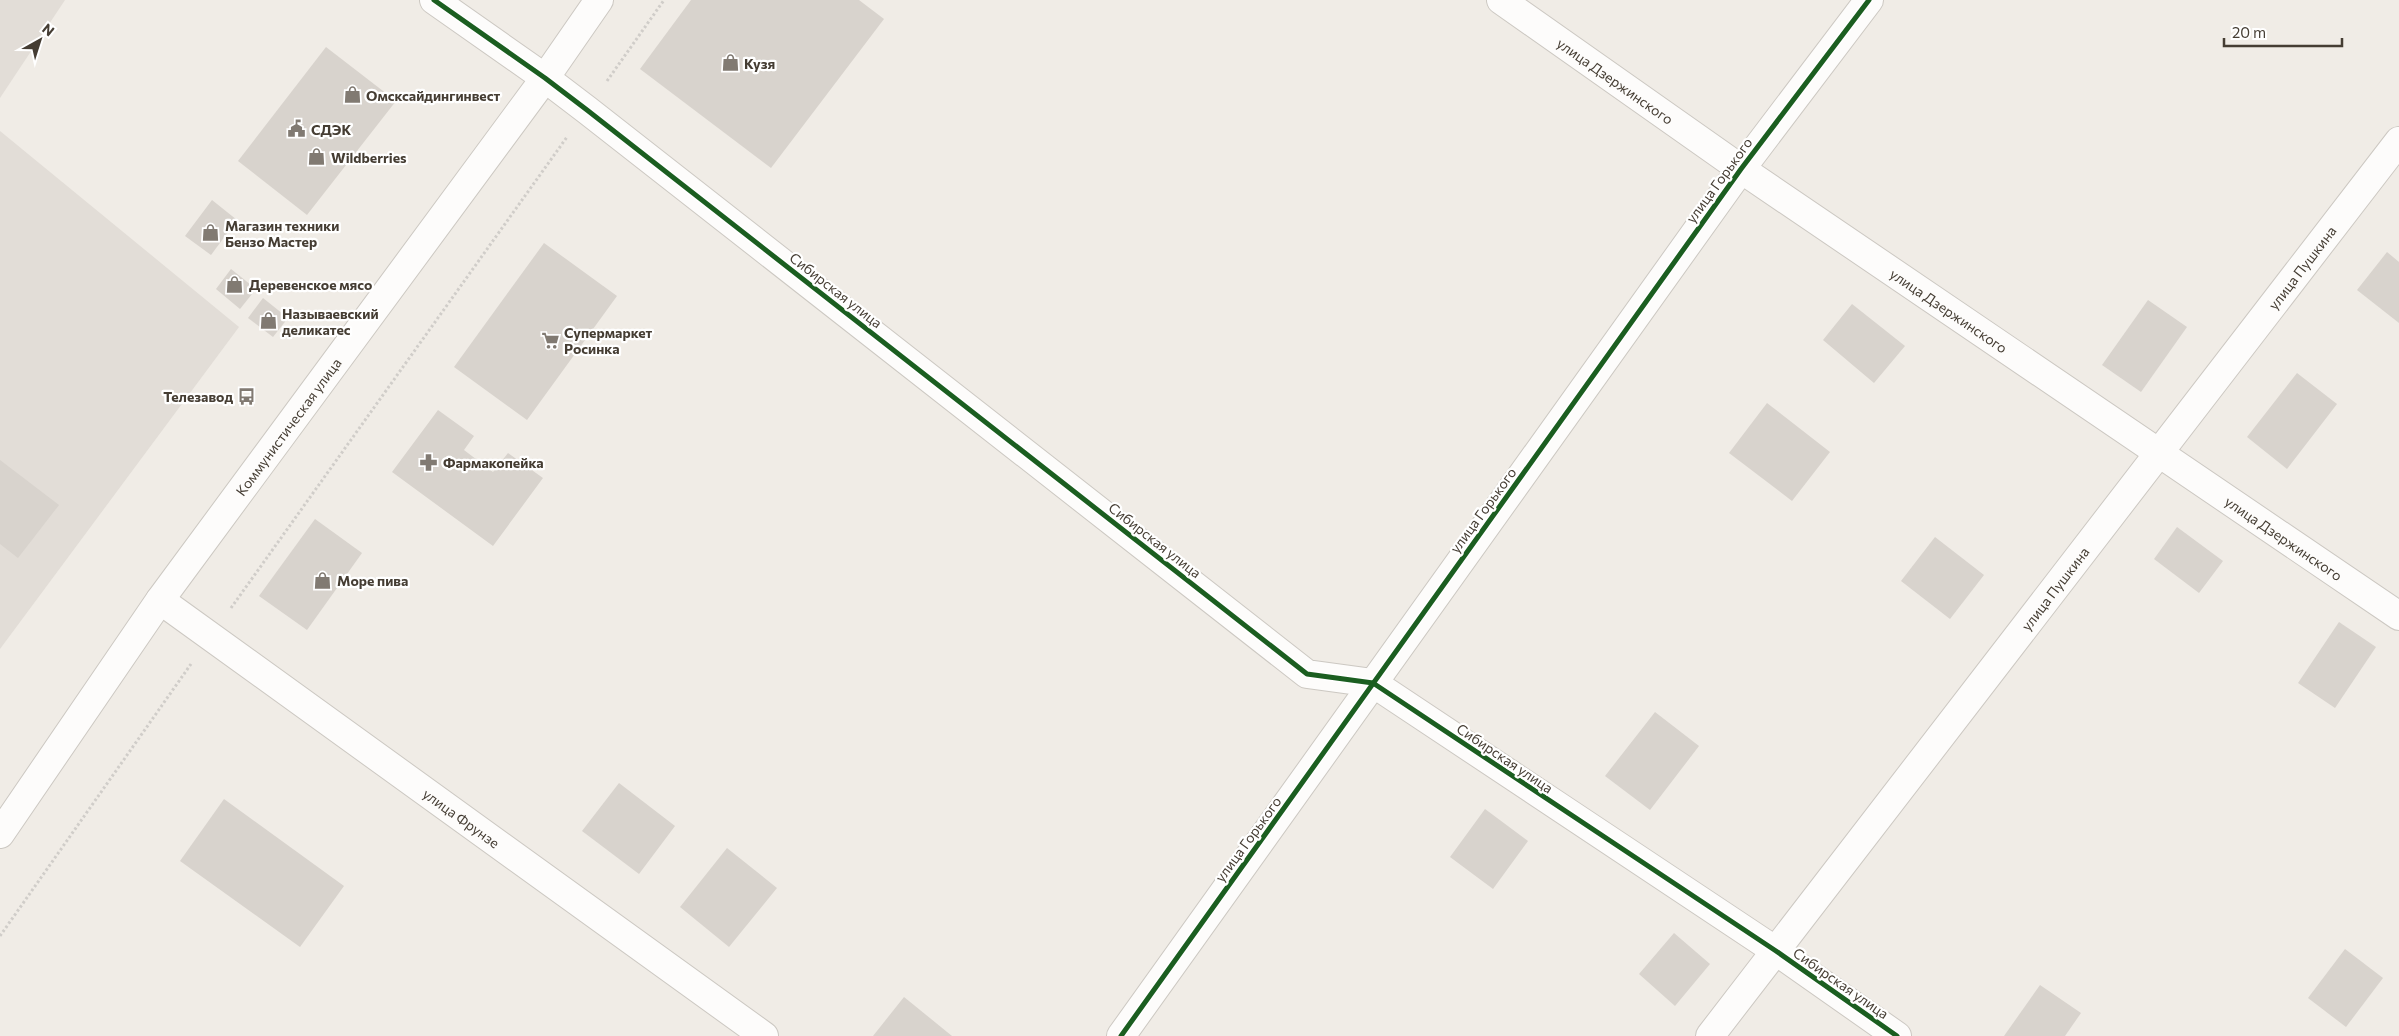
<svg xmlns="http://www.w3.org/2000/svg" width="2399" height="1036" font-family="Commissioner,sans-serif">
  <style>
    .industrial { fill: #e2ddd7 }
    .building { fill: #d8d3cd }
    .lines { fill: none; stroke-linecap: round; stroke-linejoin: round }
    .minor-casing { stroke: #ccc8c2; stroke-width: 30 }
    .path { stroke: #d0cdc9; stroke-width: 3; stroke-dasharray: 2.5 2.5; stroke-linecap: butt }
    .minor { stroke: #fdfcfb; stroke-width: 28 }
    .cycleway-casing { stroke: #fff; stroke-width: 8 }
    .cycleway { stroke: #1b5e20; stroke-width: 5 }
    .labels { text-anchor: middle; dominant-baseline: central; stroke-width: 4.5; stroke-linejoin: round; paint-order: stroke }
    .poi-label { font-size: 14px; font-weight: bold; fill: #453d33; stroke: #fff; text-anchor: start }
    .street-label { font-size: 14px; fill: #453d33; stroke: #fff }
  </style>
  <rect width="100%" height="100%" fill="#f0ece6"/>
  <!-- industrial -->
  <g class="industrial">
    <polygon points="0,0 65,0 0,98"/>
    <polygon points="0,131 239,327 0,649"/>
  </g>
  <!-- building -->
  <g class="building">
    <polygon points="691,0 859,0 884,19 771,168 640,69"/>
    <polygon points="326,47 396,101 307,215 238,161"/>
    <polygon points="212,200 237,220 211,255 185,236"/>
    <polygon points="544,243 617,296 527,420 454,367"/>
    <polygon points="2387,252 2399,262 2399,323 2357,290"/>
    <polygon points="231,269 256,289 240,309 216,289"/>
    <polygon points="263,298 288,318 273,337 248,318"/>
    <polygon points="2148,300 2187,327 2141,392 2102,365"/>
    <polygon points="1852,304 1905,346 1874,383 1823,340"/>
    <polygon points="2297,373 2337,404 2287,469 2247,437"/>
    <polygon points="1767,403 1830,452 1792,501 1729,453"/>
    <polygon points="438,410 474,436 464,450 493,472 508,453 543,478 493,546 392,472"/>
    <polygon points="0,460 59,505 18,558 0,544"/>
    <polygon points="315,519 362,553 307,630 259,596"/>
    <polygon points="2177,527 2223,561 2199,593 2154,559"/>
    <polygon points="1935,537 1984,575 1950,619 1901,581"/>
    <polygon points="2339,622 2376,647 2335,708 2298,683"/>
    <polygon points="1655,712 1699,746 1650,810 1605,776"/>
    <polygon points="619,783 675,826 639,874 582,831"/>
    <polygon points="224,799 344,886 300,947 180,861"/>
    <polygon points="1485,809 1528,841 1493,889 1450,857"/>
    <polygon points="727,848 777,888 729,947 680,907"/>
    <polygon points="1674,933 1710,964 1675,1006 1639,974"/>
    <polygon points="2345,949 2383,978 2346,1027 2308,998"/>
    <polygon points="2040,985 2081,1013 2065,1036 2004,1036"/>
    <polygon points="904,997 952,1036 873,1036"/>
  </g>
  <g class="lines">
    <defs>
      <g id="minor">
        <polyline points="434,0 545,78 587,110 1307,674 1373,683 1776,951 1897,1036"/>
        <path id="s1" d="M1501,0L1741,169L2399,616"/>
        <path id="s2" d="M160,600L764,1036"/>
        <path id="s3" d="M0,834L160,600L545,78L599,0"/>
        <polyline points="1121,1036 1741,169 1869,0"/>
        <path id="s4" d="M1710,1036L2399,141"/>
      </g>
    </defs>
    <!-- minor casing -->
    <use href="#minor" class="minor-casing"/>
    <!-- path -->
    <g class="path">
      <polyline points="607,81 664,0"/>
      <polyline points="231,608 567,137"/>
      <polyline points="0,936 191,664"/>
    </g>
    <!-- minor -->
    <use href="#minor" class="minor"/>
    <defs>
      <g id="cycleway">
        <polyline points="434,0 545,78 587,110 1307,674 1373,683 1776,951 1897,1036"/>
        <polyline points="1121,1036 1741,169 1869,0"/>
      </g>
    </defs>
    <!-- cycleway casing -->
    <use href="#cycleway" class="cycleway-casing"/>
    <!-- cycleway -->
    <use href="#cycleway" class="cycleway"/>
  </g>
  <!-- icons -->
  <defs>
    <symbol id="shop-bare" viewBox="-9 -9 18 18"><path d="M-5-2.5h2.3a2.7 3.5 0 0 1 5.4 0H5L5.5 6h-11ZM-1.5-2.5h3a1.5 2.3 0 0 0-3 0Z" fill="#817a72" stroke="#fff" stroke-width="2.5" paint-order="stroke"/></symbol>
    <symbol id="civic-bare" viewBox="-9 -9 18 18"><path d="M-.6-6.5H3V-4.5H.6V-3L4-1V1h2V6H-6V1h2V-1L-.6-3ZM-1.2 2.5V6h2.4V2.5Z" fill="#817a72" stroke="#fff" stroke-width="2.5" paint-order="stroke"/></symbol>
    <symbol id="supermarket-bare" viewBox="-9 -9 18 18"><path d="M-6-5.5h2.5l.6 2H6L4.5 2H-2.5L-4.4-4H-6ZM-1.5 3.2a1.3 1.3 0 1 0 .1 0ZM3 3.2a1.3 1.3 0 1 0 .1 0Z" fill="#817a72" stroke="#fff" stroke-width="2.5" paint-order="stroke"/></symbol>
    <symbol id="bus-bare" viewBox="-9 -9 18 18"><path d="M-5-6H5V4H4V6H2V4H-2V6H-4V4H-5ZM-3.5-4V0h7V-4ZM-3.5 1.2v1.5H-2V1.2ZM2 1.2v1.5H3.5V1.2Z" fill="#817a72" stroke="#fff" stroke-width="2.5" paint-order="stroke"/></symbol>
    <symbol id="pharmacy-bare" viewBox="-9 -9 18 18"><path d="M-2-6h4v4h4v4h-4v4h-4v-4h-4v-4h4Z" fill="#817a72" stroke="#fff" stroke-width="2.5" paint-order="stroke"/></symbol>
  </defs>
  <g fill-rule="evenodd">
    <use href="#shop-bare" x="718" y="50" width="25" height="25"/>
    <use href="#shop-bare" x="340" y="82" width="25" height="25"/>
    <use href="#civic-bare" x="284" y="116" width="25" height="25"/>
    <use href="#shop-bare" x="304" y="144" width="25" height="25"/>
    <use href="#shop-bare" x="198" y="220" width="25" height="25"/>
    <use href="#shop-bare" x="222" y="272" width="25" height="25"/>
    <use href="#shop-bare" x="256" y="308" width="25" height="25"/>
    <use href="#supermarket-bare" x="538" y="328" width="25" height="25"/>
    <use href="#bus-bare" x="234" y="384" width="25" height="25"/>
    <use href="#pharmacy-bare" x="416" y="450" width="25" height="25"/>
    <use href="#shop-bare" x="310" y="568" width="25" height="25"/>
  </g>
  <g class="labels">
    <!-- poi labels -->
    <g class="poi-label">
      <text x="744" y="63">Кузя</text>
      <text x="366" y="95">Омсксайдингинвест</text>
      <text x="311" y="129">СДЭК</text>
      <text x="331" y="157">Wildberries</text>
      <text x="225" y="225">Магазин техники<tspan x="225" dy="16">Бензо Мастер</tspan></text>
      <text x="249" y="284">Деревенское мясо</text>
      <text x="282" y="313">Называевский<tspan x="282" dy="16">деликатес</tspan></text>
      <text x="564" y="332">Супермаркет<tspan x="564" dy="16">Росинка</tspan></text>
      <text x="233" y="396" text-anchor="end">Телезавод</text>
      <text x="443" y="462">Фармакопейка</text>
      <text x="337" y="580">Море пива</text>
    </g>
    <!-- street labels -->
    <g class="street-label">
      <text stroke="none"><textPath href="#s1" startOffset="140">улица Дзержинского</textPath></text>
      <text transform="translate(1719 180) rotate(-54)">улица Горького</text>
      <text stroke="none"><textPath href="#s4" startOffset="970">улица Пушкина</textPath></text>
      <text transform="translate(836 290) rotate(38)">Сибирская улица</text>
      <text stroke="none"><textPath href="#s1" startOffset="545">улица Дзержинского</textPath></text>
      <text stroke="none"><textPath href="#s3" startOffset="499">Коммунистическая улица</textPath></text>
      <text transform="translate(1483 510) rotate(-54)">улица Горького</text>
      <text stroke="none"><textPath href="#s1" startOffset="950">улица Дзержинского</textPath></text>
      <text transform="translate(1155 540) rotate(38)">Сибирская улица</text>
      <text stroke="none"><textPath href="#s4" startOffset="565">улица Пушкина</textPath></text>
      <text transform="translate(1505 758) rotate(34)">Сибирская улица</text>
      <text stroke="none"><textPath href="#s2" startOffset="372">улица Фрунзе</textPath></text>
      <text transform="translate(1248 839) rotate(-54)">улица Горького</text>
      <text transform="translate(1841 983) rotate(35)">Сибирская улица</text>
    </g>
  </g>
  <!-- north arrow -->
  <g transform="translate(40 40) rotate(39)" stroke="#ffffff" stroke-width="4" paint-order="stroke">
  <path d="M0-4L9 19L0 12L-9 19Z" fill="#453d33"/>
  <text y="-8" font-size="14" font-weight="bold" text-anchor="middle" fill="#453d33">N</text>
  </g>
  <!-- scale -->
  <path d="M2224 38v8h118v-8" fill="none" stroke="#453d33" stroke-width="2.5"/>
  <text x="2232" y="38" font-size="15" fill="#453d33" stroke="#ffffff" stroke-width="4" paint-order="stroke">20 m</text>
</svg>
